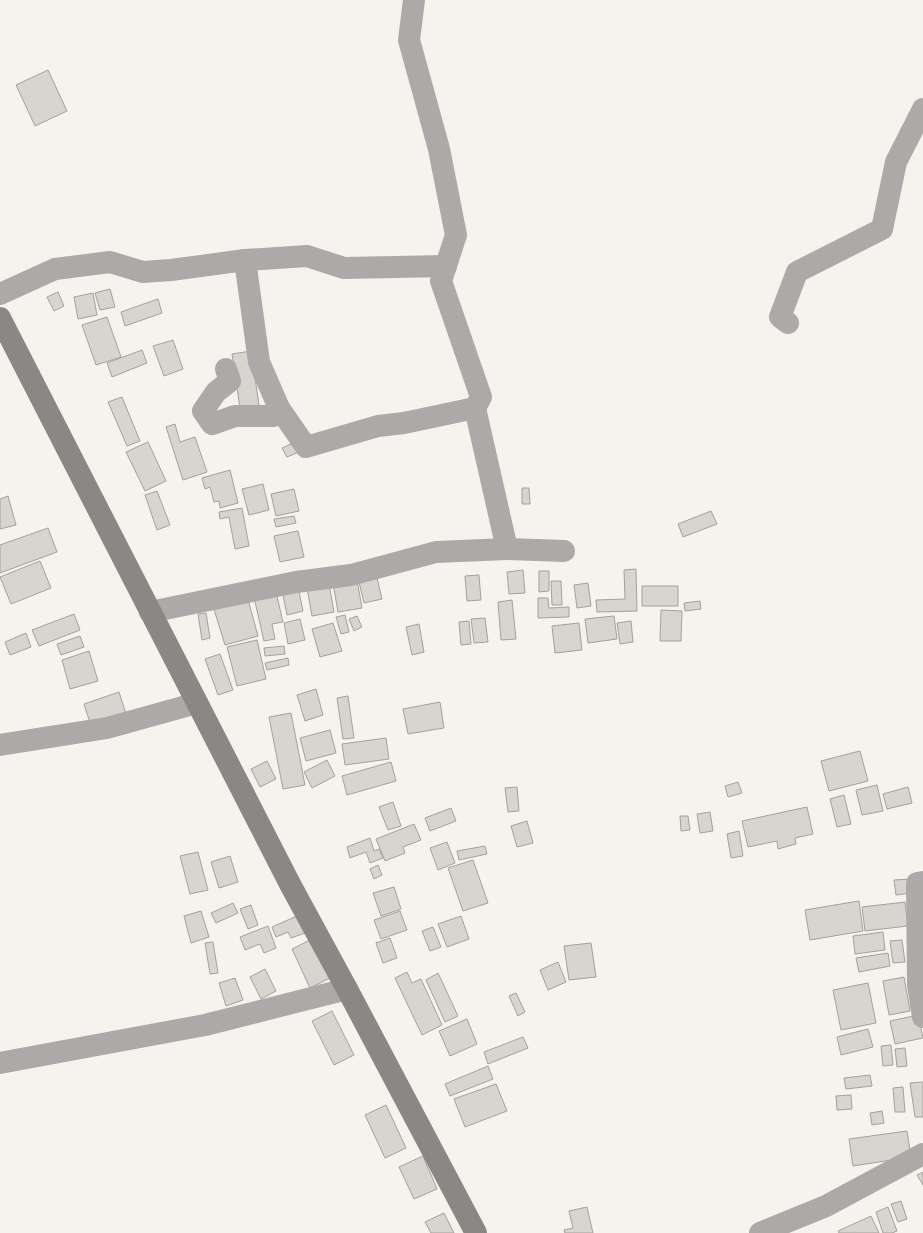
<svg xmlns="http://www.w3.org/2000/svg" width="923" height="1233" font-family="Manrope,sans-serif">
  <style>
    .building { fill: #d7d5d0; stroke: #a3a19c }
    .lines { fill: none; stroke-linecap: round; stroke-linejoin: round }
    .street { stroke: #acaaa8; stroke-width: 22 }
    .secondary { stroke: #8a8785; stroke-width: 22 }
  </style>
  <rect width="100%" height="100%" fill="#f5f3ed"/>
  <!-- building -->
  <g class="building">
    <polygon points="48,70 67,111 35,126 16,85"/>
    <polygon points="110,289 115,307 100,310 95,293"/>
    <polygon points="58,292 64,306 54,311 47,297"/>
    <polygon points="93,293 97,315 78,319 74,297"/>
    <polygon points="158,299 162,313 125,326 121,312"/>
    <polygon points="107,317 121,357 96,365 82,325"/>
    <polygon points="173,340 183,369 164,376 153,346"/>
    <polygon points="142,350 147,363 112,377 107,363"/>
    <polygon points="251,351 259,405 240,408 232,354"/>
    <polygon points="122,397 140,441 127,446 108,402"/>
    <polygon points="175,424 180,442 195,437 207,472 183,480 166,427"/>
    <polygon points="148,442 166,481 145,491 126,452"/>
    <polygon points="295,442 299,452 287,457 282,448"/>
    <polygon points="230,470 238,503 220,508 219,501 214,502 210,487 205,489 202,478"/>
    <polygon points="263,484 269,510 249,515 242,489"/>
    <polygon points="522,488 529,488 530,504 522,504"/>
    <polygon points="294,489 299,511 276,516 271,494"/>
    <polygon points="157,491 170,525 157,530 145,495"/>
    <polygon points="8,496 16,525 0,529 0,499"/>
    <polygon points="242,508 249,546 235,549 229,517 220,519 219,512"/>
    <polygon points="711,511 717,524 683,537 678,524"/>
    <polygon points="294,516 296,523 276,527 274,519"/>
    <polygon points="48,528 57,552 0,573 0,545"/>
    <polygon points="298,531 304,557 280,562 274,536"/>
    <polygon points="40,561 51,588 11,604 0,577"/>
    <polygon points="636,569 637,611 597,612 596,600 625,599 624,570"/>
    <polygon points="523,570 525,593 509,594 507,572"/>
    <polygon points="539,571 549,571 549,591 539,592"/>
    <polygon points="479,575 481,600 467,601 465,576"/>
    <polygon points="377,578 382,599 364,603 359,582"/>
    <polygon points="357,580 362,608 338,612 333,583"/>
    <polygon points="551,581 561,581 562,605 552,605"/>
    <polygon points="588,583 591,606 577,608 574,585"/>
    <polygon points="329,584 334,612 312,616 307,588"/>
    <rect x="642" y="586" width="36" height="20"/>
    <polygon points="275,588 283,622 272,624 275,639 264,641 253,593"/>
    <polygon points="299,592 303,611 287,615 283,595"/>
    <polygon points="247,596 258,636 225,645 213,606"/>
    <polygon points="538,598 548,598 549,608 569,607 569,617 538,618"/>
    <polygon points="512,600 516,639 501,640 498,602"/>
    <polygon points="700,601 701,609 685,611 684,603"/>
    <polygon points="661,610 682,611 681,641 660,641"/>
    <polygon points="206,613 210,638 202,640 198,614"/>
    <polygon points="74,614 80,630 39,646 32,630"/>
    <polygon points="345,615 349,632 341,634 336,617"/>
    <polygon points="357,616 362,627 354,631 349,619"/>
    <polygon points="614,616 617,639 588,643 585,619"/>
    <polygon points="485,618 488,642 474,643 471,619"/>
    <polygon points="300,619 305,640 288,644 284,623"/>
    <polygon points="469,621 471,644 461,645 459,622"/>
    <polygon points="631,621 633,642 620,644 617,623"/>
    <polygon points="333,623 342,651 320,657 312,629"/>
    <polygon points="579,623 582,650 555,653 552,626"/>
    <polygon points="419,624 424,652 412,655 406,627"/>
    <polygon points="26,633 31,647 10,655 5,642"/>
    <polygon points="80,636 84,647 61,655 57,644"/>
    <polygon points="257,640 266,679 237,686 227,647"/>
    <polygon points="284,646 285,654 265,656 264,648"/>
    <polygon points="89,651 98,681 70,689 62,660"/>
    <polygon points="220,654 233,690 218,695 205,659"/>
    <polygon points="288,658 289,665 267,670 265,663"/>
    <polygon points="316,689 323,715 305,721 297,695"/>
    <polygon points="119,692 127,717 92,729 84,704"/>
    <polygon points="348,696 354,738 343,739 337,698"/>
    <polygon points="440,702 444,728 408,734 403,709"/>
    <polygon points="291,713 305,785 283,789 269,717"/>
    <polygon points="330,730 336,753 306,761 300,738"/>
    <polygon points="386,738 389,759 345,765 342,744"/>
    <polygon points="860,751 868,781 829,791 821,761"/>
    <polygon points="327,760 335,776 312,788 304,772"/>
    <polygon points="267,761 276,779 260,787 251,769"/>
    <polygon points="391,762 396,781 347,795 342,776"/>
    <polygon points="738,782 742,793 728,797 725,786"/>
    <polygon points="877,785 883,811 862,815 856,790"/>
    <polygon points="517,787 519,811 508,812 505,788"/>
    <polygon points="908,787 912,803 887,809 883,794"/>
    <polygon points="844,795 851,824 837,827 830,799"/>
    <polygon points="393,802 401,826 388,830 379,807"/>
    <polygon points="807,807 813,834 795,838 796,844 778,849 777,841 748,847 742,821"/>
    <polygon points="451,808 456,821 430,831 425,818"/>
    <polygon points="710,812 713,831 700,833 697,814"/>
    <polygon points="680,816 688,816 690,830 681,831"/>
    <polygon points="527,821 533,843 517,847 511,826"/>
    <polygon points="414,824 421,840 403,847 405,853 385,861 376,839"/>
    <polygon points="739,831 743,856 731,858 727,834"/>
    <polygon points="370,838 374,851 379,849 383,858 370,863 366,852 350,858 347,847"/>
    <polygon points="447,842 455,863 438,870 430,848"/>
    <polygon points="485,846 487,854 459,860 457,851"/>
    <polygon points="198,852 208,890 190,894 180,856"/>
    <polygon points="230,856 238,882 219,888 211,862"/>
    <polygon points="473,860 488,903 463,911 448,868"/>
    <polygon points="378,865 382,875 374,879 370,869"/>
    <polygon points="911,879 912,893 896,895 894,880"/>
    <polygon points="394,887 401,909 381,916 373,893"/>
    <polygon points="859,901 863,931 810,940 805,910"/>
    <polygon points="905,902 908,926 865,931 862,907"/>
    <polygon points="233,903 238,913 216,923 211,913"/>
    <polygon points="251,905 258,925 248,929 240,909"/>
    <polygon points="201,911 209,937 191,943 184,916"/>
    <polygon points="400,911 407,930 381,939 374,920"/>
    <polygon points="297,916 305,933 291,938 288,932 276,937 272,927"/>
    <polygon points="461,916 469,939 447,947 438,924"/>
    <polygon points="268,926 276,948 264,953 260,944 245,950 240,937"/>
    <polygon points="433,927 441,947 430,951 422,931"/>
    <polygon points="883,932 885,950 855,954 853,936"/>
    <polygon points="390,938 397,958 383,963 376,943"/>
    <polygon points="312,939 330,978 310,988 292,949"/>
    <polygon points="902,940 905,962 893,963 890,941"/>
    <polygon points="213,942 218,973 210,974 205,943"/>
    <polygon points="591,943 596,977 569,980 564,946"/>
    <polygon points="888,953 890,966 859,972 856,958"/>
    <polygon points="558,962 566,982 548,990 540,970"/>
    <polygon points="265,969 276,991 261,999 250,977"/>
    <polygon points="407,972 412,983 421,979 442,1025 422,1035 395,978"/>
    <polygon points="438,973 458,1016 445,1022 426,980"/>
    <polygon points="904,977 910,1011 889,1015 883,981"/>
    <polygon points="235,978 243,1000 226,1006 219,983"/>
    <polygon points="868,983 876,1023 841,1030 833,990"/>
    <polygon points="516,993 525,1012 518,1016 509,996"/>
    <polygon points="332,1011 354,1055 334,1065 312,1021"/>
    <polygon points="918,1015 923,1038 895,1044 890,1021"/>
    <polygon points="467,1019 477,1044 450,1056 439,1031"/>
    <polygon points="868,1029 873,1047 841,1055 837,1037"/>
    <polygon points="523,1037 528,1048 488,1064 484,1052"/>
    <polygon points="891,1045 893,1065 883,1066 881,1046"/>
    <polygon points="905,1048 907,1066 897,1067 895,1049"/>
    <polygon points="488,1066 493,1079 450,1096 445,1084"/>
    <polygon points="870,1075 872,1086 846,1089 844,1078"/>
    <polygon points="923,1082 923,1117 915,1117 910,1083"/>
    <polygon points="496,1084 507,1111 465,1127 454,1099"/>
    <polygon points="903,1087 905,1112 895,1112 893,1088"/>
    <polygon points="851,1095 852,1109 837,1110 836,1096"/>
    <polygon points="386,1105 406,1148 385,1158 365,1115"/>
    <polygon points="882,1111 884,1123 872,1125 870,1113"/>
    <polygon points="907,1131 911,1157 853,1166 849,1139"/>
    <polygon points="423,1156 437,1189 414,1199 399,1167"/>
    <polygon points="923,1172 923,1185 917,1175"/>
    <polygon points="901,1201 907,1219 898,1222 891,1204"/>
    <polygon points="587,1207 593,1233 565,1233 564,1230 573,1228 569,1211"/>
    <polygon points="888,1207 897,1231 892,1233 883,1233 876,1212"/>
    <polygon points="444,1213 454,1233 431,1233 425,1222"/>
    <polygon points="871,1216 879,1233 839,1233 838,1231"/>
  </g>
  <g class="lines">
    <!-- street -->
    <g class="street">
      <polyline points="245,260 259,362 279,408 306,447 378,426 404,423 475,408 481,397 441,281 456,235 439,149 409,40 414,0"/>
      <polyline points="0,294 55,269 110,262 143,272 171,270 245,260 307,256 344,268 446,266"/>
      <polyline points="788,323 780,317 797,272 882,229 896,162 923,109"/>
      <polyline points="226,369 230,381 216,392 203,411 212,424 235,416 273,416 279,408"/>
      <polyline points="475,408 507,549"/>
      <polyline points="150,612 296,582 351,575 436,552 507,549 564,551"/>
      <polyline points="0,745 107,728 197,703"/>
      <polyline points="923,882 917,883 918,985 923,1017"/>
      <polyline points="0,1063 205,1025 347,989"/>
      <polyline points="760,1233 826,1206 923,1154"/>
    </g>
    <!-- secondary -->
    <polyline class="secondary" points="0,318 291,886 347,989 476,1233"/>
  </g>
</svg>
